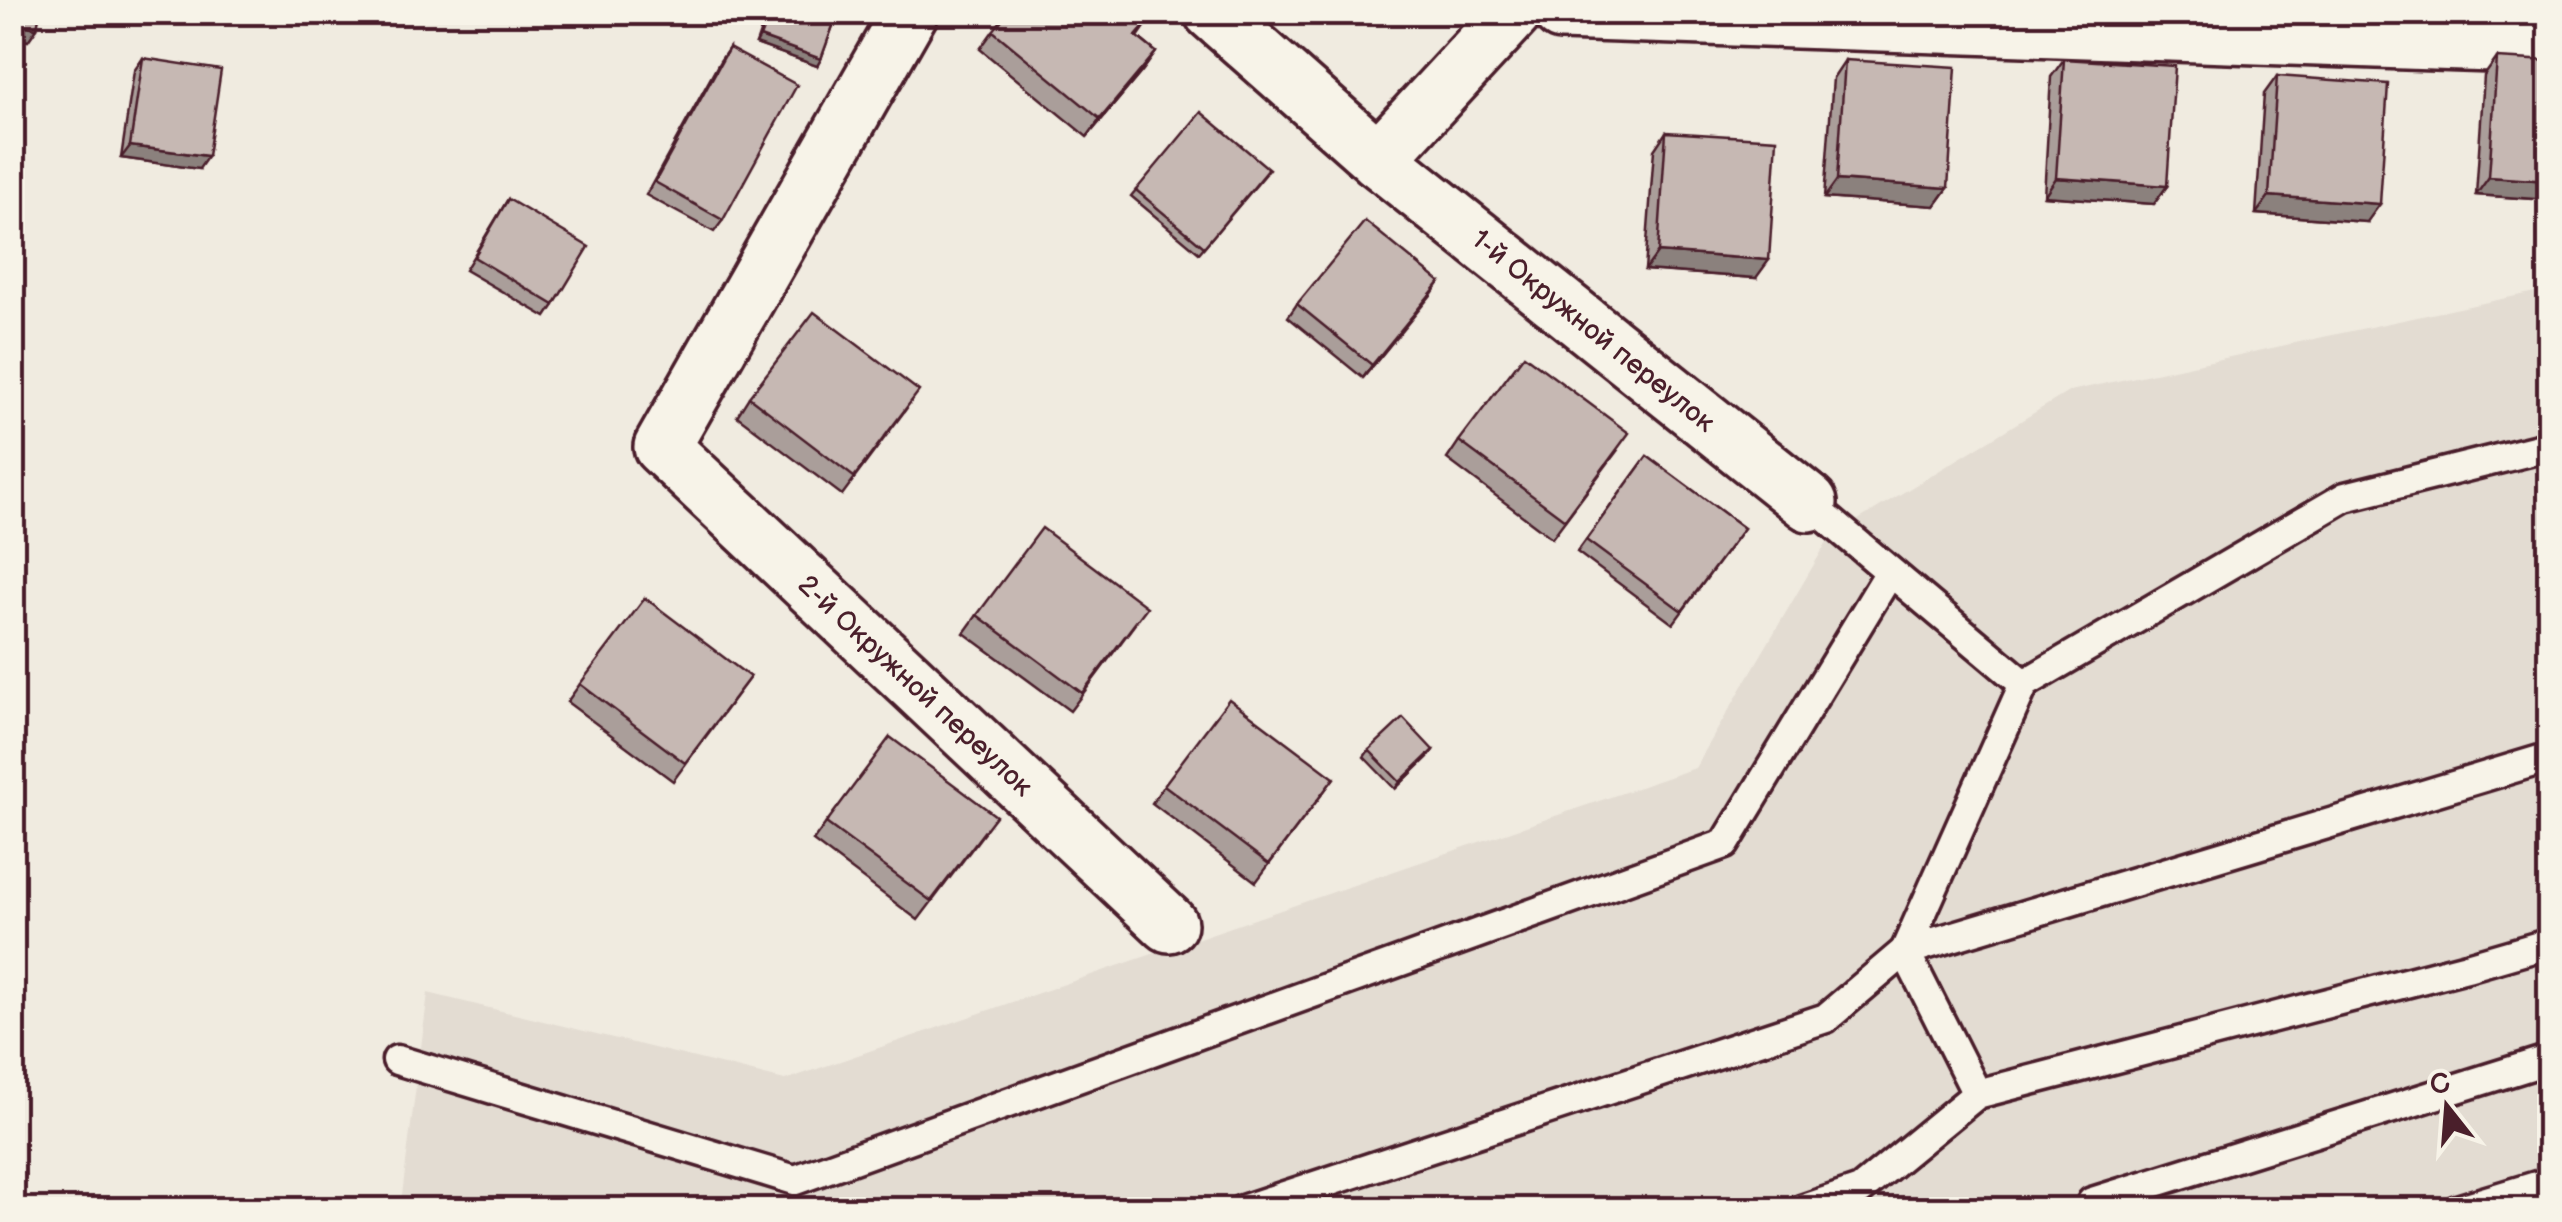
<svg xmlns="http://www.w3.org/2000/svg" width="2562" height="1222" font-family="'Balsamiq Sans',sans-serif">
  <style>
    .built { fill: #e3dcd2 }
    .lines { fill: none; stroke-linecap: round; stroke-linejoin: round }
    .service-casing { stroke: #4a1f2b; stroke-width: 35 }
    .minor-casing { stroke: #4a1f2b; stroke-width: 62 }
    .service { stroke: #f7f3e8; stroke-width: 28 }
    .minor { stroke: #f7f3e8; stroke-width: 55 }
    .wall { fill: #aa9e9a; stroke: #4a1f2b; stroke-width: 2.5 }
    .shaded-wall { fill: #8b817d; stroke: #4a1f2b; stroke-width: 2.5 }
    .building { fill: #c6b8b3; stroke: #4a1f2b; stroke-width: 2.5 }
    .labels { text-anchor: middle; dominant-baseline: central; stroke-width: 8; stroke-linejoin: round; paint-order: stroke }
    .street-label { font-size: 28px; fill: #4a1f2b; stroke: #f7f3e8 }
  </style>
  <rect width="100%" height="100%" fill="#f0ebe0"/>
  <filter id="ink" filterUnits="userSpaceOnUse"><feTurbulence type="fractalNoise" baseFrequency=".01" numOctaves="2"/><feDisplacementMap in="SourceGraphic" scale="20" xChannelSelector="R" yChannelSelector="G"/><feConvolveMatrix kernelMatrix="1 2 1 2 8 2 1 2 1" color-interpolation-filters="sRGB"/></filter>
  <g filter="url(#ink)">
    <!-- built -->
    <polygon class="built" points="2549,289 2549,1209 400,1210 428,993 785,1080 1695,768 1830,537 2070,391"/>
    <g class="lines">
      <defs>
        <g id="service">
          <polyline points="1809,503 2024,684 1905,951 1977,1094 2467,967 2550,943"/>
          <polyline points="2024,684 2345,497 2550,446"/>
          <polyline points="397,1060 795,1180 1725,844 1890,572"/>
          <polyline points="2092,1202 2550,1059"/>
          <polyline points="1242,1210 1826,1018 1905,951 2550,757"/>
          <polyline points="1801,1210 1860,1190 1977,1094"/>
          <polyline points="2457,1210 2550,1182"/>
        </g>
        <g id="minor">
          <polyline points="910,12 662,447 1169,924"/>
          <polyline points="1212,12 1378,159 1809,503"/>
          <polyline points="1561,12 2550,46"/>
          <polyline points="1378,159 1514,12"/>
        </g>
      </defs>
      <!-- service casing -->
      <use href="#service" class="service-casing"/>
      <!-- minor casing -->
      <use href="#minor" class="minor-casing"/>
      <!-- service -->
      <use href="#service" class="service"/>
      <!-- minor -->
      <use href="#minor" class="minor"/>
    </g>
    <!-- wall -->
    <g class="wall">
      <polygon points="767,12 838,12 821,59 817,66 756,44"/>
      <polygon points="1149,21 1138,37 1156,52 1143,70 1087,137 980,49 993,31"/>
      <polygon points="729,48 723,220 714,232 646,195 720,61"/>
      <polygon points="143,58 199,169 121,158 134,71"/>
      <polygon points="2497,58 2550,200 2476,195 2484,76"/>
      <polygon points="2064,59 2167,186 2154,204 2044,196 2051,77"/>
      <polygon points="1845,60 1948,188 1935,206 1824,198 1833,78"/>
      <polygon points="2277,76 2367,222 2256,214 2264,94"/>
      <polygon points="1666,132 1756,278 1645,270 1654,150"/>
      <polygon points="1265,175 1199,253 1131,196 1136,190"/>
      <polygon points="508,199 554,305 546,317 465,270"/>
      <polygon points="1440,282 1363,378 1288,317 1297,304"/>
      <polygon points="749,397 906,409 842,495 737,416"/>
      <polygon points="1459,441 1617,451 1552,538 1447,459"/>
      <polygon points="1647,456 1744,528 1673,624 1577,552"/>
      <polygon points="977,615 1134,625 1070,711 964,633"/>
      <polygon points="750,677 673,781 567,702 580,684"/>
      <polygon points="1369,750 1433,750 1428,757 1395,789 1364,757"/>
      <polygon points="1334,778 1256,882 1152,803 1164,785"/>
      <polygon points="826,823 983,834 918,920 813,841"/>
    </g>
    <!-- shaded-wall -->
    <g class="shaded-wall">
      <polygon points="12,23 37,28 28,41 12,38"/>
      <polygon points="760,37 821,59 817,66 756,44"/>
      <polygon points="1156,52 1143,70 1087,137 1100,119"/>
      <polygon points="130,146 208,156 199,169 121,158"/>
      <polygon points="2489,177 2550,181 2550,200 2476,195"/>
      <polygon points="2056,178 2167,186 2154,204 2044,196"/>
      <polygon points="1837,180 1948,188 1935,206 1824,198"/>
      <polygon points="2269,196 2380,204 2367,222 2256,214"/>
      <polygon points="1658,252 1769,260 1756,278 1645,270"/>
      <polygon points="1440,282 1431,295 1363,378 1372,365"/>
      <polygon points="1433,750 1428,757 1395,789 1400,782"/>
    </g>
    <!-- building -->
    <g class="building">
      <polygon points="12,12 40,12 37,28 12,23"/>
      <polygon points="770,12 838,12 821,59 760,37"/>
      <polygon points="1008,12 1139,12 1149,21 1136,36 1156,52 1100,119 993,31"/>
      <polygon points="729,48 797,85 723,220 655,182"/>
      <polygon points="143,58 221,70 208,156 130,146"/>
      <polygon points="2497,58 2550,61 2550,181 2489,177"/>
      <polygon points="2064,59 2175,66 2167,186 2056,178"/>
      <polygon points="1845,60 1956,67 1948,188 1837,180"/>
      <polygon points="2277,76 2388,84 2380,204 2269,196"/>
      <polygon points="1201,112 1269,169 1204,247 1136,190"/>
      <polygon points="1666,132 1777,139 1769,260 1658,252"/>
      <polygon points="508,199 589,247 554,305 474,257"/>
      <polygon points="1365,221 1440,282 1372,365 1297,304"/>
      <polygon points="814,312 919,391 854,477 749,397"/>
      <polygon points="1524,355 1629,433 1565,520 1459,441"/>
      <polygon points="1647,456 1744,528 1682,611 1586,540"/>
      <polygon points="1042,528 1147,607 1082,693 977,615"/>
      <polygon points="645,598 750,677 685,763 580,684"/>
      <polygon points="1229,699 1334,778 1269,864 1164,785"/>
      <polygon points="1403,718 1433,750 1400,782 1369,750"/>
      <polygon points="890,737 996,816 931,901 826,823"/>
    </g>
  </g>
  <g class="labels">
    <!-- street labels -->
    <g class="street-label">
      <text transform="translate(1593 331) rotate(39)">1-й Окружной переулок</text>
      <text transform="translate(915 686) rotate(43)">2-й Окружной переулок</text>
    </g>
  </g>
  <!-- margin -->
  <rect width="2562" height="1222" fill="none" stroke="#f7f3e8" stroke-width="50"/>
  <rect x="25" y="25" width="2512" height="1172" fill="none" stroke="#4a1f2b" stroke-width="4" filter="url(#ink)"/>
  <!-- north arrow -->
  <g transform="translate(2447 1107) rotate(343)" stroke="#f7f3e8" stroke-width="8" paint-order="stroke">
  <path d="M0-8L18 38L0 25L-18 38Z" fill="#4a1f2b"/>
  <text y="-15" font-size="28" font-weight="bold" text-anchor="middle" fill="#4a1f2b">С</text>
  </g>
</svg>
